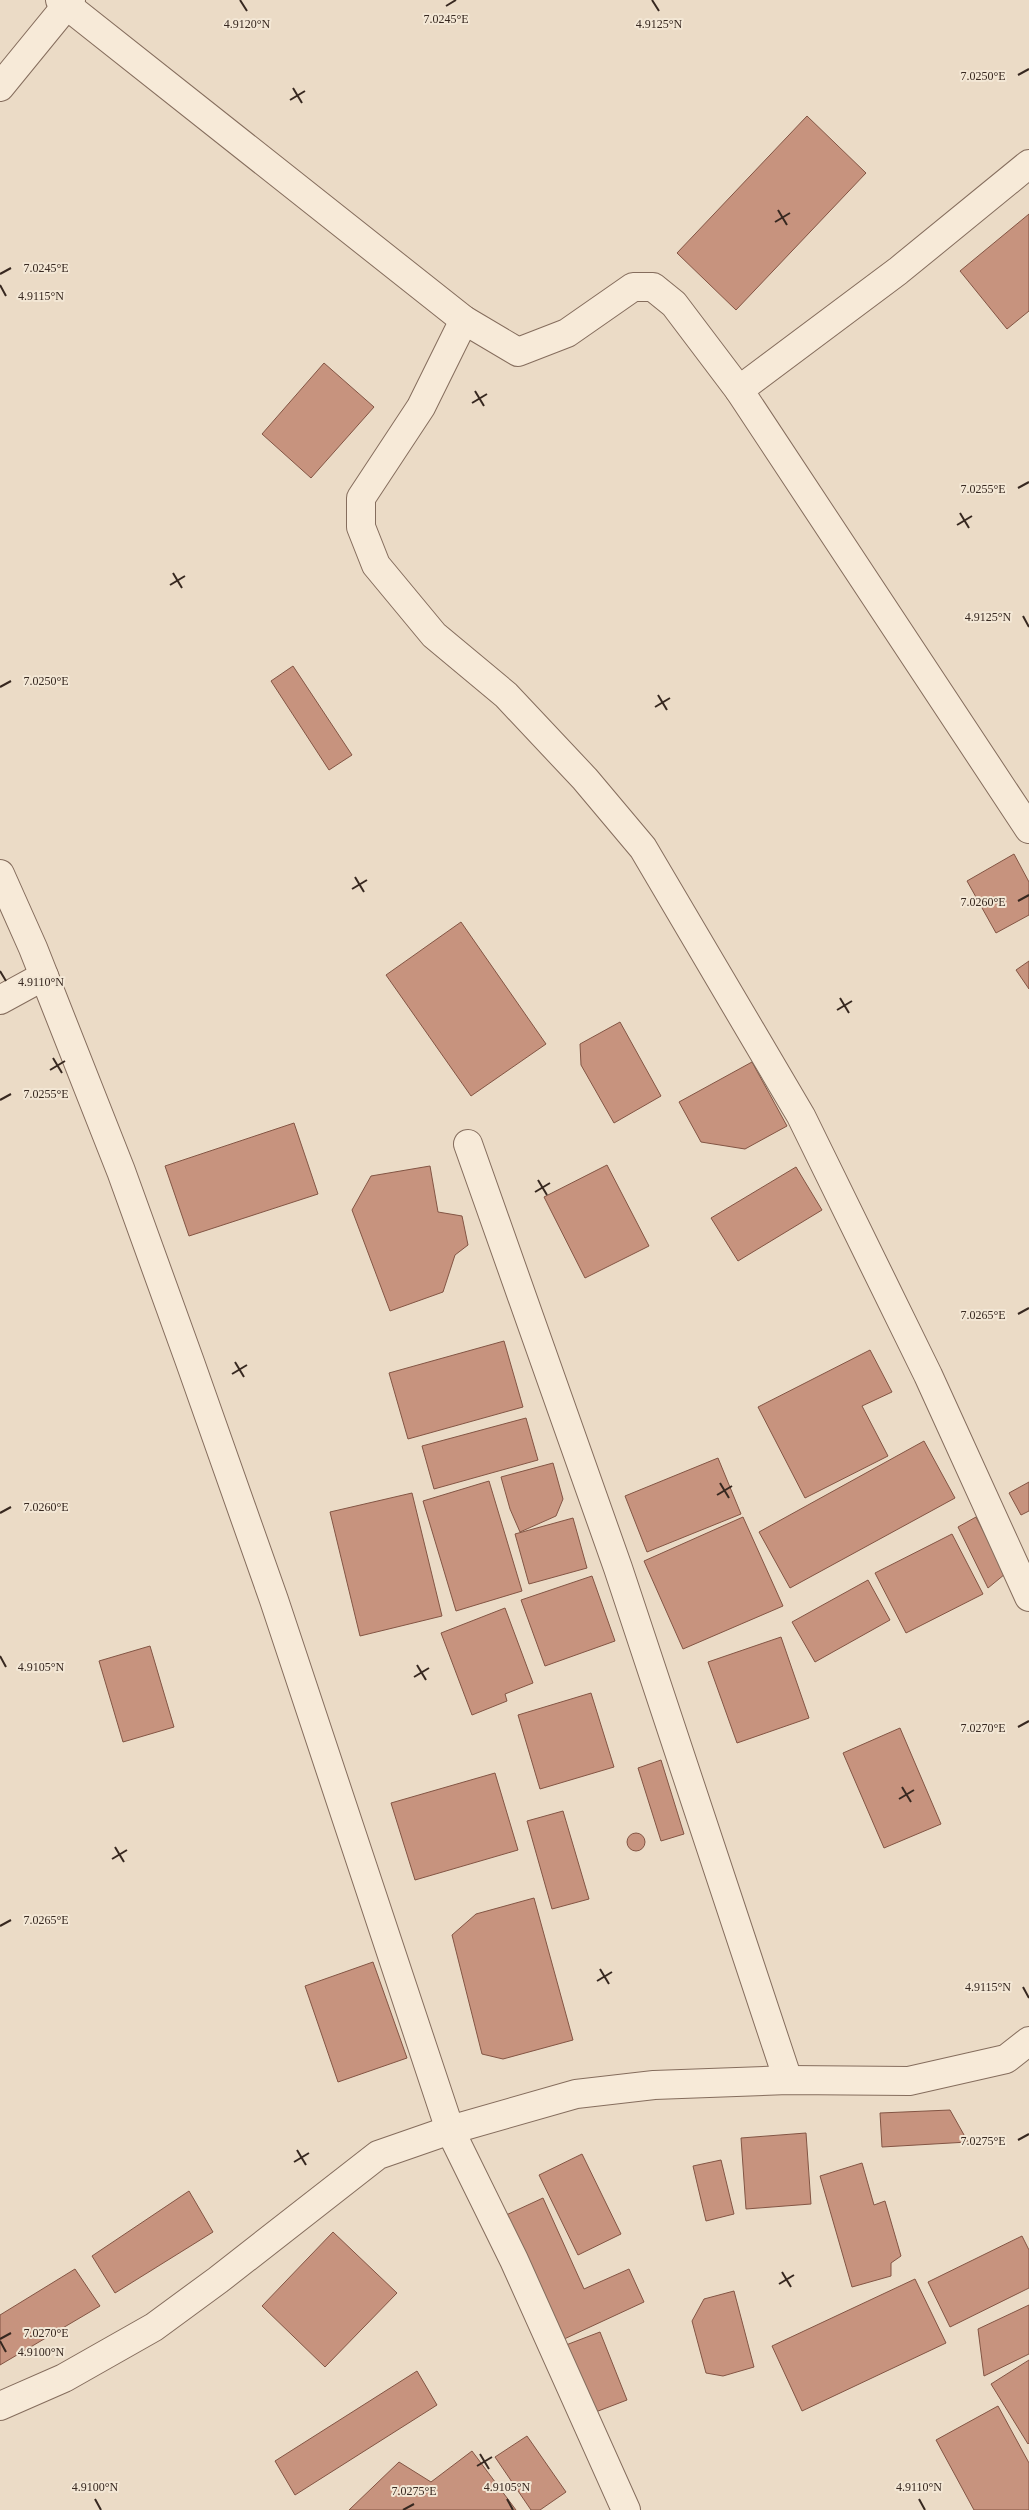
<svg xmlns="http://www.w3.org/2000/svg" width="1029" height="2510" font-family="'Times New Roman',serif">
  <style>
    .building { fill: #c7937e; stroke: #835544 }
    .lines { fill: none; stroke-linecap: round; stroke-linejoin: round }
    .minor-casing { stroke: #856d5d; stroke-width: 30 }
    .minor { stroke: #f7ead8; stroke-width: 28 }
    .ticks { fill: none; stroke: #372820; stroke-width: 2 }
    .ticks-label { font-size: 12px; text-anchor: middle; fill: #372820; stroke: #f3e7d5; stroke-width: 4; stroke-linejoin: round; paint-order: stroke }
  </style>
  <rect width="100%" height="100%" fill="#ebdbc6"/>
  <!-- building -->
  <g class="building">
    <polygon points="807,116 866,173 736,310 677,253"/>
    <polygon points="1029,214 1029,311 1007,329 960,271"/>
    <polygon points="324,363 374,407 311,478 262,434"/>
    <polygon points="293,666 352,755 329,770 271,681"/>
    <polygon points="1014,854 1029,882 1029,915 996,933 967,881"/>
    <polygon points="461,922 546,1044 471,1096 386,975"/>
    <polygon points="1029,961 1029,989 1016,970"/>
    <polygon points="620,1022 661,1096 614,1123 581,1065 580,1044"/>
    <polygon points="752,1062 787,1126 745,1149 701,1142 679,1102"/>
    <polygon points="294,1123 318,1194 189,1236 165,1166"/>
    <polygon points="607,1165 649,1246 585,1278 544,1197"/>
    <polygon points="430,1166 438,1212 462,1216 468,1245 455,1255 443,1292 390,1311 352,1210 371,1176"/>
    <polygon points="796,1167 822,1210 738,1261 711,1218"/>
    <polygon points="504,1341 523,1407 408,1439 389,1373"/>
    <polygon points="870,1350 892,1392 862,1406 888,1456 805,1498 758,1407"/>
    <polygon points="526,1418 538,1460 434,1489 422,1446"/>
    <polygon points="924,1441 955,1498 790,1588 759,1532"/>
    <polygon points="718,1458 741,1514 647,1552 625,1496"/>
    <polygon points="553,1463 563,1499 556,1516 520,1532 510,1509 501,1477"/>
    <polygon points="489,1481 522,1591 456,1611 423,1501"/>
    <polygon points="1029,1482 1029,1511 1021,1515 1009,1493"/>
    <polygon points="412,1493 442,1616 360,1636 330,1512"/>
    <polygon points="743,1517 783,1606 683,1649 644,1561"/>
    <polygon points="976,1517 1005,1574 988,1588 958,1527"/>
    <polygon points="573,1518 587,1568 529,1584 515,1534"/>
    <polygon points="952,1534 983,1594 906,1633 875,1573"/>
    <polygon points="592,1576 615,1641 545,1666 521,1600"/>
    <polygon points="868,1580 890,1620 815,1662 792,1622"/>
    <polygon points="505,1608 533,1683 505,1694 507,1701 472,1715 441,1633"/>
    <polygon points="781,1637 809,1718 737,1743 708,1662"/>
    <polygon points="150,1646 174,1727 123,1742 99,1661"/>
    <polygon points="591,1693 614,1767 540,1789 518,1715"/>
    <polygon points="900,1728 941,1824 884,1848 843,1753"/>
    <polygon points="661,1760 684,1834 661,1841 638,1768"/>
    <polygon points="495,1773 518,1850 415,1880 391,1803"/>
    <polygon points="563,1811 589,1899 552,1909 527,1821"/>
    <circle cx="636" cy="1842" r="9"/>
    <polygon points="534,1898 573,2040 503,2059 482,2054 452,1935 476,1914"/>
    <polygon points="373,1962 407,2058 338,2082 305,1986"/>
    <polygon points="950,2110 968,2142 882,2147 880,2113"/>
    <polygon points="806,2133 811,2204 746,2209 741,2138"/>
    <polygon points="582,2154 621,2234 578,2255 539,2175"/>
    <polygon points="721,2160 734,2214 706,2221 693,2166"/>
    <polygon points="862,2163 874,2205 885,2201 901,2256 891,2263 891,2276 852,2287 820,2176"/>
    <polygon points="189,2191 213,2232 115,2293 92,2256"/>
    <polygon points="543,2198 584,2289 629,2269 644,2302 562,2340 504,2216"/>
    <polygon points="333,2232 397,2293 325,2367 262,2306"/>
    <polygon points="1022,2236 1029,2250 1029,2288 950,2327 928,2282"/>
    <polygon points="75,2269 100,2306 0,2365 0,2315"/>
    <polygon points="915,2279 946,2343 802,2411 772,2346"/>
    <polygon points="734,2291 754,2367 723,2376 706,2373 692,2321 704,2299"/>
    <polygon points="1029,2305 1029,2354 984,2376 978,2329"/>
    <polygon points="600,2332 627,2400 593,2413 566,2345"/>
    <polygon points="1029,2360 1029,2443 1028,2444 991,2384"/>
    <polygon points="417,2371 437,2405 295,2495 275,2461"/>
    <polygon points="998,2406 1029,2463 1029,2510 974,2510 936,2440"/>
    <polygon points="527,2436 566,2492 540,2510 531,2510 495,2457"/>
    <polygon points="472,2451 516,2510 349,2510 399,2462 431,2482"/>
  </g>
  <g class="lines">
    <defs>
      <g id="minor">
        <polyline points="60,0 464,320 518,352 567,333 633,287 653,287 674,304 739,390"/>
        <polyline points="0,87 71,0"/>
        <polyline points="1029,164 898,271 739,390 1029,829"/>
        <polyline points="464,320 421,407 361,498 361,527 376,565 434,635 506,695 585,779 643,848 801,1116 928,1375 1029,1597"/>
        <polyline points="0,874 33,948 121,1171 190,1362 274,1600 450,2130 514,2260 626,2510"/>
        <polyline points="0,1000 44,976"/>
        <polyline points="468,1144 618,1568 788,2080"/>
        <polyline points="0,2406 64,2378 154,2327 218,2280 378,2155 450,2130 576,2094 654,2085 788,2080 909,2081 1006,2059 1029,2041"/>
      </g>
    </defs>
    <!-- minor casing -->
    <use href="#minor" class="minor-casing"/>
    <!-- minor -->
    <use href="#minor" class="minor"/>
  </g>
  <!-- ticks -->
  <path class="ticks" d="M240,0L247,11M652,0L659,11M446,6L456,0M1018,75L1029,69M293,88L302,103M290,100L305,91M778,210L787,225M775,222L790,213M0,274L11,268M0,285L6,296M475,391L484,406M472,403L487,394M1018,488L1029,482M960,513L969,528M957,525L972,516M173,573L182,588M170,585L185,576M1023,616L1029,627M0,687L11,681M658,695L667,710M655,707L670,698M355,877L364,892M352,889L367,880M1018,901L1029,895M0,971L6,981M840,998L849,1013M837,1010L852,1001M53,1058L62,1073M50,1070L65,1061M0,1100L11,1094M538,1180L547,1195M535,1192L550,1183M1018,1314L1029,1308M235,1362L244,1377M232,1374L247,1365M720,1483L729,1498M717,1495L732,1486M0,1513L11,1507M0,1656L6,1667M417,1665L426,1680M414,1677L429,1668M1018,1727L1029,1721M902,1787L911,1802M899,1799L914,1790M115,1847L124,1862M112,1859L127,1850M0,1926L11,1920M600,1969L609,1984M597,1981L612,1972M1023,1987L1029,1998M1018,2140L1029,2134M297,2150L306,2165M294,2162L309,2153M782,2272L791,2287M779,2284L794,2275M0,2339L11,2333M0,2341L6,2352M480,2454L489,2469M477,2466L492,2457M95,2499L101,2510M507,2499L513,2510M919,2499L925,2510M403,2510L414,2504"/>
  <g class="ticks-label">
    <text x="446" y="23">7.0245°E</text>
    <text x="247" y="28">4.9120°N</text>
    <text x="659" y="28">4.9125°N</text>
    <text x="983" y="80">7.0250°E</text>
    <text x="46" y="272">7.0245°E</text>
    <text x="41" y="300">4.9115°N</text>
    <text x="983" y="493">7.0255°E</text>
    <text x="988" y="621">4.9125°N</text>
    <text x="46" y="685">7.0250°E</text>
    <text x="983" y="906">7.0260°E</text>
    <text x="41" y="986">4.9110°N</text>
    <text x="46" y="1098">7.0255°E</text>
    <text x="983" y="1319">7.0265°E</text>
    <text x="46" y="1511">7.0260°E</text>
    <text x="41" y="1671">4.9105°N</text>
    <text x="983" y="1732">7.0270°E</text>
    <text x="46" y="1924">7.0265°E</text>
    <text x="988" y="1991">4.9115°N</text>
    <text x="983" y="2145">7.0275°E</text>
    <text x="46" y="2337">7.0270°E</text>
    <text x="41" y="2356">4.9100°N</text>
    <text x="95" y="2491">4.9100°N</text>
    <text x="507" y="2491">4.9105°N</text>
    <text x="919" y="2491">4.9110°N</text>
    <text x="414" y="2495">7.0275°E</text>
  </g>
</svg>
